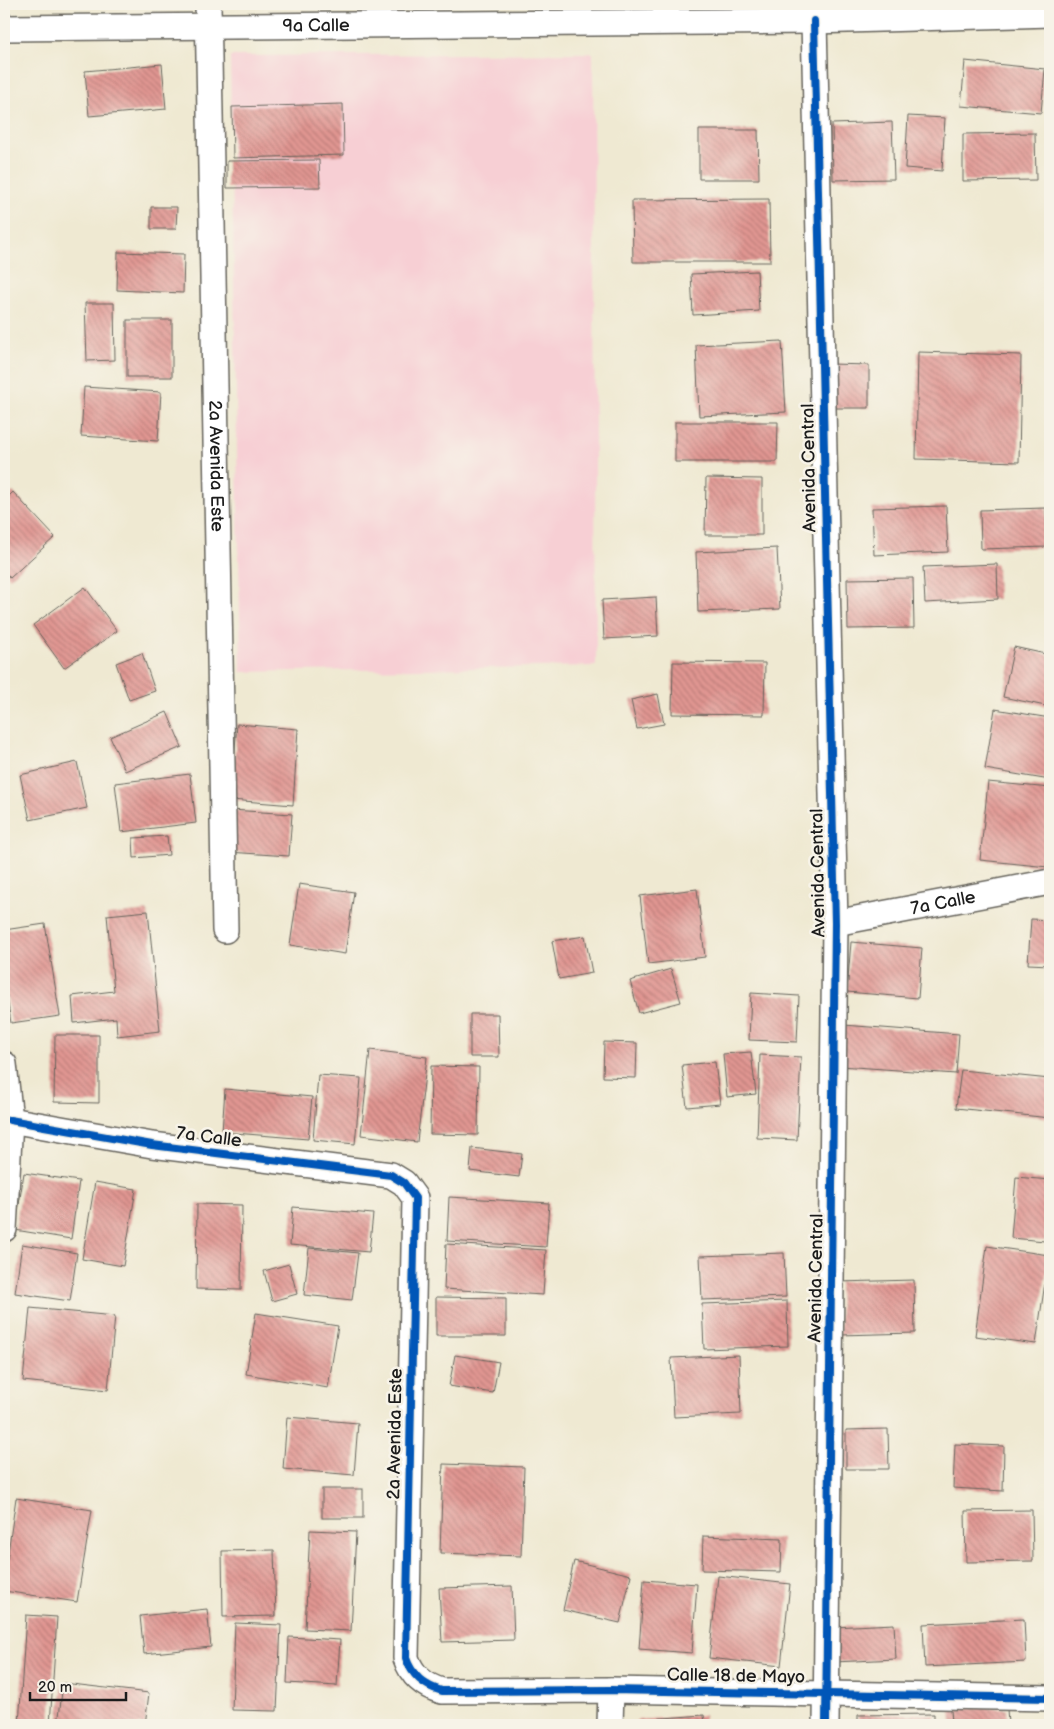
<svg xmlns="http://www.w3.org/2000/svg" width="1054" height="1729" font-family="'Balsamiq Sans',sans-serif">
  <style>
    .built { fill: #f7cfd4 }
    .building { fill: url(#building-back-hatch) }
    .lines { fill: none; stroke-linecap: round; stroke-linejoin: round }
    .street-casing { stroke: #66645c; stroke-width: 28 }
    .street { stroke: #fff; stroke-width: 25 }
    .cycleway-casing { stroke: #f7f3e8; stroke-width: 11 }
    .cycleway { stroke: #0057b8; stroke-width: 8 }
    .labels { text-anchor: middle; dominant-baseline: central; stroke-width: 5; stroke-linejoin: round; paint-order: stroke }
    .street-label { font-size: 18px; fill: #1c1c1c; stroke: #f7f3e8 }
  </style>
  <defs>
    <pattern id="building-back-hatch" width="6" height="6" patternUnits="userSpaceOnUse" patternTransform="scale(1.25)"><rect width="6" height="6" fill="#e19692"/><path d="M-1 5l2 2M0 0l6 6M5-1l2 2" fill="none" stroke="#b67a76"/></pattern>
  </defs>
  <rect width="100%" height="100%" fill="#f7f3e8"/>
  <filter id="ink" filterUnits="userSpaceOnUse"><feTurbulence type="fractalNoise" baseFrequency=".02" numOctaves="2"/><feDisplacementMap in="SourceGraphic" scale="10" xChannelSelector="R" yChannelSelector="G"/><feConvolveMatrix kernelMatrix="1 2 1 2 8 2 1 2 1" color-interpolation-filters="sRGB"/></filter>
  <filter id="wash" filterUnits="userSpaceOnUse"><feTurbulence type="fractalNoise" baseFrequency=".0096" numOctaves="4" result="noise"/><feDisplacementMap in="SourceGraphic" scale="20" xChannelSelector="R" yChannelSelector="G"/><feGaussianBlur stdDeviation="1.12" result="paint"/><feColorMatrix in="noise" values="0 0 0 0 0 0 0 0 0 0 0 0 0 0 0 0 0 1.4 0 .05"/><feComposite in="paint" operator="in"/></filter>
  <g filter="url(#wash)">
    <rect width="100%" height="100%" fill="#efe9d2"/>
    <!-- built -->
    <g class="built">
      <polygon points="632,4 848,4 632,7"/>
      <polygon points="593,53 596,666 241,672 230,56"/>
    </g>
    <g id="blocks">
      <!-- building -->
      <g class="building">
        <polygon points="965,61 1045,69 1041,113 961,106"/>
        <polygon points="162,64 166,109 89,116 85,71"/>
        <polygon points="343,104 344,155 233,158 232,107"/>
        <polygon points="908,116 945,118 942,171 905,168"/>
        <polygon points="892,122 894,179 833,180 832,124"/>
        <polygon points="699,130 758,130 759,179 699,179"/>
        <polygon points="1035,133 1036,180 963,181 963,134"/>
        <polygon points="319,160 320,187 227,188 227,161"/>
        <polygon points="769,199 770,262 633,262 632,200"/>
        <polygon points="151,207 177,207 176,229 151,229"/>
        <polygon points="118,252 184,254 183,293 117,290"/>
        <polygon points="757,271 759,311 693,315 691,274"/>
        <polygon points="85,303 114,303 115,360 87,361"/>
        <rect x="127" y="320" width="45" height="57"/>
        <polygon points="782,341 786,412 699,416 696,345"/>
        <polygon points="918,352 1021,355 1019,462 916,459"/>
        <polygon points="830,364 869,365 869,408 830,408"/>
        <polygon points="84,387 161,392 158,441 81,436"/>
        <polygon points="675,422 778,422 777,462 675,462"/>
        <polygon points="706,478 762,479 762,535 705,535"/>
        <polygon points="13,492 55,537 10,578 4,571 4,501"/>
        <polygon points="946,506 948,552 874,555 872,508"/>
        <polygon points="1046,508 1047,547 981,549 980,510"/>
        <polygon points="777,548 780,609 698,612 696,552"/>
        <polygon points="997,564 998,599 925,603 923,567"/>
        <polygon points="913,578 914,628 848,629 847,579"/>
        <polygon points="85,587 117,631 64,668 33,625"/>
        <polygon points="656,597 658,636 604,639 602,600"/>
        <polygon points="1014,647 1050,655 1050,707 1003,697"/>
        <polygon points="142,653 155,691 129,700 116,663"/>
        <polygon points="673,662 765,663 764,715 672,714"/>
        <polygon points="658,694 664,724 637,729 631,700"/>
        <polygon points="995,709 1050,718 1050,780 985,769"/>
        <polygon points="167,712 182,747 125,771 110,737"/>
        <polygon points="237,724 298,729 293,805 231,800"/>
        <polygon points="77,762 87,808 30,820 20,775"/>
        <polygon points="190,774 196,823 121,832 115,783"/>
        <polygon points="988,782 1050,788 1050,840 1048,867 980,860"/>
        <polygon points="231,810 292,814 289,856 228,852"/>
        <polygon points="167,836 169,855 134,858 133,838"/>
        <polygon points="299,884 354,892 345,954 290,945"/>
        <polygon points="697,889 705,957 648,964 640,896"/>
        <polygon points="148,911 160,1031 117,1036 116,1018 74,1023 72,996 114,991 107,915"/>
        <polygon points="1031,919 1050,920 1050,965 1028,964"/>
        <polygon points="45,924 60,1016 11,1023 4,979 4,930"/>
        <polygon points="585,936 592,973 559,979 552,941"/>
        <polygon points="851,942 922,948 918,998 847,992"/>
        <polygon points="671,969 681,1002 639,1013 630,981"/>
        <polygon points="751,993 799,996 797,1042 749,1040"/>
        <polygon points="470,1014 498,1014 499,1057 470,1057"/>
        <polygon points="844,1025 959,1034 956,1074 840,1066"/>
        <polygon points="55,1035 99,1035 99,1103 54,1102"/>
        <polygon points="604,1042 637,1043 636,1078 603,1077"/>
        <polygon points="370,1050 427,1057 417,1142 361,1135"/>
        <polygon points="751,1052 756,1094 727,1097 723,1054"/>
        <polygon points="760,1055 801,1057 797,1140 757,1138"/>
        <polygon points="715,1062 720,1104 687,1107 682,1065"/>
        <polygon points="431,1066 479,1067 478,1135 430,1134"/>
        <polygon points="961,1070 1050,1079 1050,1118 956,1108"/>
        <polygon points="318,1075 361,1078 355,1144 313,1140"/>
        <polygon points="225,1089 312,1097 308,1139 222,1132"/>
        <polygon points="472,1148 522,1154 519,1177 470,1171"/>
        <polygon points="24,1173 79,1181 71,1239 15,1230"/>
        <polygon points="1016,1177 1050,1180 1045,1241 1011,1238"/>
        <polygon points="95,1182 136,1189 123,1266 82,1259"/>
        <polygon points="449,1197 549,1203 546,1247 447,1241"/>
        <polygon points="197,1204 242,1205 241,1290 196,1289"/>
        <polygon points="293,1207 373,1214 369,1252 290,1245"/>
        <polygon points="22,1244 77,1253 70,1301 15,1293"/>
        <polygon points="446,1244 546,1250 543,1295 444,1289"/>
        <polygon points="987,1246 1049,1255 1036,1344 975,1336"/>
        <polygon points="309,1248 358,1253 352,1300 304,1295"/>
        <polygon points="784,1253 786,1297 702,1300 700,1256"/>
        <polygon points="289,1264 297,1294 272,1301 264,1271"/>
        <polygon points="914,1280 915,1333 840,1335 839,1282"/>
        <polygon points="436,1297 506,1298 506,1336 436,1336"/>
        <polygon points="787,1301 788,1346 704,1349 702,1304"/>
        <polygon points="30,1308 115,1316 108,1390 23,1381"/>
        <polygon points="256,1313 338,1326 328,1388 246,1374"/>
        <polygon points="455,1355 499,1362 493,1393 449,1386"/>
        <polygon points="739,1355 741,1414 674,1417 671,1358"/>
        <polygon points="287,1417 358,1423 354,1475 283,1469"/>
        <polygon points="888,1429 889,1469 846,1469 846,1430"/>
        <polygon points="955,1444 1004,1446 1003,1491 953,1488"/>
        <polygon points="443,1464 524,1467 521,1556 440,1553"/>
        <rect x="322" y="1489" width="41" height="29"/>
        <polygon points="16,1498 92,1510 77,1602 4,1591 4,1580"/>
        <polygon points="1032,1510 1033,1561 966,1562 965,1511"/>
        <polygon points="310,1530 356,1532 351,1631 305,1629"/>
        <polygon points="703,1536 782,1539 781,1572 702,1570"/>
        <polygon points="274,1550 276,1616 223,1617 222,1551"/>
        <polygon points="574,1561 631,1575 620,1623 563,1610"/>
        <polygon points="718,1576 790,1584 781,1666 709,1658"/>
        <polygon points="644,1580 697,1584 692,1653 639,1649"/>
        <polygon points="512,1586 514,1640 442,1642 439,1588"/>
        <polygon points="207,1609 211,1647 144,1654 140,1616"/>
        <polygon points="26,1615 57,1617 50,1725 19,1725"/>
        <polygon points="1024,1619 1026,1662 925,1667 923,1624"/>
        <polygon points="235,1623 281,1625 277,1711 232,1710"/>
        <polygon points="894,1624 896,1659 834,1662 833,1627"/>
        <polygon points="289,1637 340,1640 337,1686 287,1683"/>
        <polygon points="63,1683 149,1693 145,1725 58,1725"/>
        <polygon points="1007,1708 1008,1725 952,1725 951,1709"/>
        <polygon points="934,1714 934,1725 858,1725 858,1715"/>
        <polygon points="704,1715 705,1725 636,1725 636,1720"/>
      </g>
    </g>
  </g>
  <g filter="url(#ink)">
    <use href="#blocks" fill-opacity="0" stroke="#66645c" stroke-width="1"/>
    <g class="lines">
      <defs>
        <g id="street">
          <path id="s1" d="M208,4L225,930"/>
          <polyline points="814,21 835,923 826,1725"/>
          <path id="s2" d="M4,28L814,21L1050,14"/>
          <path id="s3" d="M835,923L1050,882"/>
          <polyline points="4,1064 10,1120 4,1229"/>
          <path d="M10,1120L152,1145L391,1175L404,1183L415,1198L406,1658C412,1676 424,1686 442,1691L611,1690L1050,1698"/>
          <polyline points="610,1725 611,1690"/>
        </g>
      </defs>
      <!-- street casing -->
      <use href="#street" class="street-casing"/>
      <!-- street -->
      <use href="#street" class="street"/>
      <defs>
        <g id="cycleway">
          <polyline points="814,21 835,923 826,1725"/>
          <path d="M10,1120L152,1145L391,1175L404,1183L415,1198L406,1658C412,1676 424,1686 442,1691L611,1690L1050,1698"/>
        </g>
      </defs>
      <!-- cycleway casing -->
      <use href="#cycleway" class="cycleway-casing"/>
      <!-- cycleway -->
      <use href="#cycleway" class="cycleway"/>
    </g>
  </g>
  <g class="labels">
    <!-- street labels -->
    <g class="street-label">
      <text stroke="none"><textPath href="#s2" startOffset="312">9a Calle</textPath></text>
      <text stroke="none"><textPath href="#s1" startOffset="462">2a Avenida Este</textPath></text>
      <text transform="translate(809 468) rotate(-91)">Avenida Central</text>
      <text transform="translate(818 873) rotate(-91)">Avenida Central</text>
      <text stroke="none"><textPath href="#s3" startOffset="110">7a Calle</textPath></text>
      <text transform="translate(209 1137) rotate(7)">7a Calle</text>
      <text transform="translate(816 1278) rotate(-89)">Avenida Central</text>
      <text transform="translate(395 1434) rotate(-89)">2a Avenida Este</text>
      <text transform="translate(736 1676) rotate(1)">Calle 18 de Mayo</text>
    </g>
  </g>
  <!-- margin -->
  <rect width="1054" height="1729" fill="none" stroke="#f7f3e8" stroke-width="20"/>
  <!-- scale -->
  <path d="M30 1692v8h96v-8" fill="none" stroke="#1c1c1c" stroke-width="2.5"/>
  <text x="38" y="1692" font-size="15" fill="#1c1c1c" stroke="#f7f3e8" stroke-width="4" paint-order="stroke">20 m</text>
</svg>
